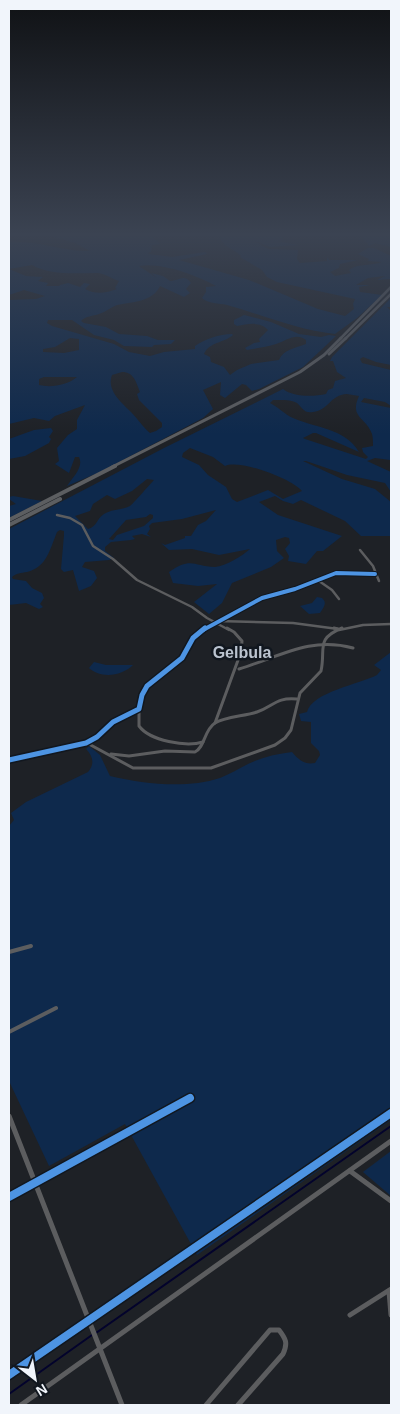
<svg xmlns="http://www.w3.org/2000/svg" width="400" height="1414" font-family="Arial,sans-serif">
  <style>
    .green { fill: #0e294c; fill-rule: evenodd }
    .lines { fill: none; stroke-linecap: round; stroke-linejoin: round }
    .stream { stroke: #03032c; stroke-width: 2 }
    .minor-far3 { stroke: #5c5d5f; stroke-width: 2.5 }
    .minor-far2 { stroke: #5c5d5f; stroke-width: 3 }
    .minor-far1 { stroke: #5c5d5f; stroke-width: 4 }
    .minor { stroke: #5c5d5f; stroke-width: 5 }
    .trunk-far2 { stroke: #5c5e61; stroke-width: 2.5 }
    .trunk-far1 { stroke: #5c5e61; stroke-width: 3 }
    .trunk { stroke: #5c5e61; stroke-width: 4 }
    .cycleway-far2-casing { stroke: #11171f; stroke-width: 6 }
    .cycleway-far1-casing { stroke: #11171f; stroke-width: 8 }
    .cycleway-casing { stroke: #11171f; stroke-width: 11 }
    .cycleway-far2 { stroke: #4d94e3; stroke-width: 4 }
    .cycleway-far1 { stroke: #4d94e3; stroke-width: 5 }
    .cycleway { stroke: #4d94e3; stroke-width: 8 }
    .labels { text-anchor: middle; dominant-baseline: central; stroke-width: 5; stroke-linejoin: round; paint-order: stroke }
    .neighbourhood-label { font-size: 16px; font-weight: bold; fill: #bbc4d0; stroke: #11171f }
  </style>
  <rect width="100%" height="100%" fill="#1e2126"/>
  <!-- green -->
  <g class="green">
    <path d="M51,236H152L160,244L152,245L151,252L148,253L149,254L172,257L205,252L207,254L179,260L249,280L318,309L345,316L354,309L353,304L355,299L277,282L267,277L262,270L240,257L241,256C234,249 222,246 219,236H282L283,240L277,241L298,245L270,247L255,241L268,249L298,250L297,259L300,263L327,261V257L329,260H358L340,264L339,268L330,272L335,276L351,273L349,270C358,263 372,266 382,262L368,261L369,259L358,254L368,248H374L391,256V279L377,280L385,276L368,278L356,285H390H370L359,287L360,292L382,295L357,318L335,334C298,330 263,315 227,305C219,303 208,304 202,298L206,292V287L216,286C196,275 161,262 139,266L157,278L151,273L163,276L170,281C179,281 184,273 191,283L186,289L190,293L184,297L160,286C153,302 131,302 117,305C111,307 106,312 99,314C93,316 86,316 81,321L84,323L106,327L119,334L147,336L158,340H175L171,344L154,345L152,347L124,346L114,340L94,335L72,320H48L47,323L52,326L114,344L129,352L150,356L164,352L195,349V346C205,339 219,334 232,334L233,335C224,343 209,342 204,354L210,357L211,362L224,367L230,375L237,370L251,364L279,360C283,350 295,348 306,344V340C296,332 286,341 276,344C267,347 257,348 247,350L245,348L254,343L260,342L259,339L268,330C260,321 248,324 237,326L234,324V320L244,315L271,322L299,334L321,337L329,335L336,336L303,367L259,389L252,391L246,385L242,384L225,398L220,395L221,382L203,390L213,409L203,418L100,472L67,486C73,477 84,467 79,457H75L69,473L55,464L59,461L57,448L68,435L77,429V420L85,405L55,416L49,421L34,418L9,424V300L36,299L45,296L24,290L9,295V242C39,240 63,252 90,251L75,243ZM32,265C52,276 75,273 97,273C104,273 112,279 119,281L115,288L117,289C106,293 96,295 85,289L90,284L84,283L80,287L68,283L60,285L59,286H46L48,283L38,281L43,277L26,276L9,269ZM70,338L79,339V350L64,353L43,352V349L55,347ZM122,372C134,372 136,382 140,392L137,394L139,400L162,423V427L156,431L150,433C142,426 138,419 131,412C122,403 106,390 112,375ZM44,377H77C68,385 51,388 39,385V379Z"/>
    <polygon points="361,236 391,236 391,247 375,243 369,246"/>
    <path d="M391,298V307H387L391,311V365L376,362L363,357L360,359L362,363L391,370V406L385,402L364,398L361,402L391,408V450H390L391,462L390,460L375,458L367,461L391,472V492L385,483L347,475L306,461H303L342,479L375,489L391,502V536H361L345,521L301,500L293,504L283,501L275,496L259,502L278,515L342,536L323,551H317L306,564L288,561L289,556L285,549L290,543L289,538L285,537L276,540L277,551L284,558L271,567L232,583L222,603L209,614L194,602L217,584L198,586L173,583L169,572C192,556 194,567 215,567C226,566 242,556 250,549L219,555L192,549L169,550L161,543L165,545L185,538V536H191L198,525L206,521L216,510L182,519L152,523L149,526L150,529L147,534L151,537L142,534L132,536L135,539L131,540L111,542L105,547V551L114,558L109,560L85,562L82,567L94,571L97,578L91,586L79,591L73,570L64,572L61,569L64,535V531L60,530L57,532C50,549 47,567 27,572C21,573 16,573 12,577L13,579L26,581L32,588L42,593L44,598L40,604L43,607L39,609L26,603L9,605V529L164,448L283,389C293,397 313,397 326,394L328,390L333,388L335,381L346,378L337,372L333,361H330L332,357ZM347,394L359,396C349,418 366,417 372,434C373,437 373,443 373,446L362,448L363,452L368,457L366,459L305,439L303,438L313,433H316L359,452C345,428 315,428 293,418C284,414 280,408 270,403L273,400C279,400 291,399 297,403C302,407 304,414 313,412C329,410 330,395 347,394ZM190,448L213,457L225,466C240,459 292,479 302,491L283,499L268,490L237,502L232,499L226,487L208,475L199,465L182,457L183,453ZM147,479L154,480C152,482 132,505 130,506C122,510 112,509 104,514C96,519 98,526 88,529L75,516L90,511L93,504L107,495L115,499L132,491ZM150,514L153,515V518L144,526L117,535L113,540L109,539L126,520L146,517Z"/>
    <polygon points="51,428 53,431 49,437 51,439 49,443 25,456 9,459 9,439 34,430"/>
    <polygon points="13,496 42,501 9,518 9,506 16,504 9,499 9,497"/>
    <path d="M317,597L322,598C328,603 323,608 320,613L309,614L300,606L312,603Z"/>
    <path d="M391,652V1120L197,1255L125,1124L49,1166L9,1081V826L14,820L11,813L26,802L88,772C95,764 93,756 86,749L89,746L100,755L110,776C144,784 186,789 220,778C230,774 238,769 248,764C262,757 277,754 292,752C299,760 304,765 315,763L320,755L319,751L311,743V722L301,721L299,714L307,712C312,692 360,684 377,675L381,670L374,665Z"/>
    <path d="M94,662L106,665H133C122,676 101,679 89,668Z"/>
    <polygon points="391,1151 391,1196 363,1172"/>
  </g>
  <g class="lines">
    <!-- stream -->
    <g class="stream">
      <polyline points="96,1333 391,1126"/>
      <polyline points="9,1394 92,1335"/>
    </g>
    <!-- minor-far3 -->
    <g class="minor-far3">
      <polyline points="57,515 70,518 82,525 93,546 113,559 137,580 192,607 207,618 229,630"/>
      <polyline points="360,550 373,566 379,581"/>
      <polyline points="319,581 332,590 339,599"/>
      <polyline points="218,621 293,623 338,629"/>
      <polyline points="203,630 262,598 295,589 336,573 375,574"/>
      <polyline points="339,630 363,625 391,624"/>
    </g>
    <!-- minor-far2 -->
    <g class="minor-far2">
      <polyline points="334,628 338,629"/>
      <path d="M239,669C279,657 310,636 353,648"/>
      <path d="M139,709V726C150,741 186,747 203,742"/>
      <polyline points="215,723 241,652 242,641 234,632 227,628"/>
      <path d="M87,743L133,768H211L275,745L285,738L291,730L300,693L321,671C326,649 315,639 342,628"/>
      <path d="M111,754L129,756L165,751L195,752C205,747 204,730 215,723C224,717 245,716 257,712C274,706 276,697 297,699"/>
      <polyline points="9,760 86,743 97,737 113,722 139,709 142,695 147,686 182,658 193,638 205,628"/>
    </g>
    <!-- minor-far1 -->
    <g class="minor-far1">
      <polyline points="9,952 31,946"/>
      <polyline points="9,1032 56,1008"/>
    </g>
    <!-- minor -->
    <g class="minor">
      <polyline points="9,1116 122,1405"/>
      <polyline points="350,1171 391,1201"/>
      <polyline points="9,1197 190,1098"/>
      <polyline points="389,1291 391,1315"/>
      <polyline points="350,1315 391,1289"/>
      <polyline points="9,1375 391,1113"/>
      <polyline points="21,1405 391,1141"/>
      <path d="M206,1405L270,1330H279C286,1339 288,1343 283,1354L238,1405"/>
    </g>
    <!-- trunk-far2 -->
    <g class="trunk-far2">
      <polyline points="340,339 391,287"/>
      <polyline points="345,339 391,294"/>
    </g>
    <!-- trunk-far1 -->
    <g class="trunk-far1">
      <polyline points="329,354 346,338"/>
      <polyline points="112,467 300,372 324,355 341,338"/>
    </g>
    <!-- trunk -->
    <g class="trunk">
      <polyline points="9,520 115,466"/>
      <polyline points="9,525 60,499"/>
    </g>
    <defs>
      <polyline id="cycleway-far2" points="203,630 262,598 295,589 336,573 375,574"/>
      <polyline id="cycleway-far1" points="9,760 86,743 97,737 113,722 139,709 142,695 147,686 182,658 193,638 205,628"/>
      <g id="cycleway">
        <polyline points="9,1197 190,1098"/>
        <polyline points="9,1375 391,1113"/>
      </g>
    </defs>
    <!-- cycleway-far2 casing -->
    <use href="#cycleway-far2" class="cycleway-far2-casing"/>
    <!-- cycleway-far1 casing -->
    <use href="#cycleway-far1" class="cycleway-far1-casing"/>
    <!-- cycleway casing -->
    <use href="#cycleway" class="cycleway-casing"/>
    <!-- cycleway-far2 -->
    <use href="#cycleway-far2" class="cycleway-far2"/>
    <!-- cycleway-far1 -->
    <use href="#cycleway-far1" class="cycleway-far1"/>
    <!-- cycleway -->
    <use href="#cycleway" class="cycleway"/>
  </g>
  <!-- sky -->
  <linearGradient id="sky" x2="0" y2="1"><stop stop-color="#101215"/><stop offset="0.54" stop-color="#3b4352"/><stop offset="1" stop-color="#3b4352" stop-opacity="0"/></linearGradient>
  <rect width="400" height="434" fill="url(#sky)"/>
  <g class="labels">
    <!-- neighbourhood labels -->
    <g class="neighbourhood-label">
      <text x="242" y="652">Gelbula</text>
    </g>
  </g>
  <!-- border -->
  <rect width="400" height="1414" fill="none" stroke="#f1f5fb" stroke-width="20"/>
  <!-- north arrow -->
  <g transform="translate(35 1379) rotate(149)" stroke="#11171f" stroke-width="4" paint-order="stroke">
  <path d="M0-4L9 19L0 12L-9 19Z" fill="#f1f5fb"/>
  <text y="-8" font-size="14" font-weight="bold" text-anchor="middle" fill="#f1f5fb">N</text>
  </g>
</svg>
